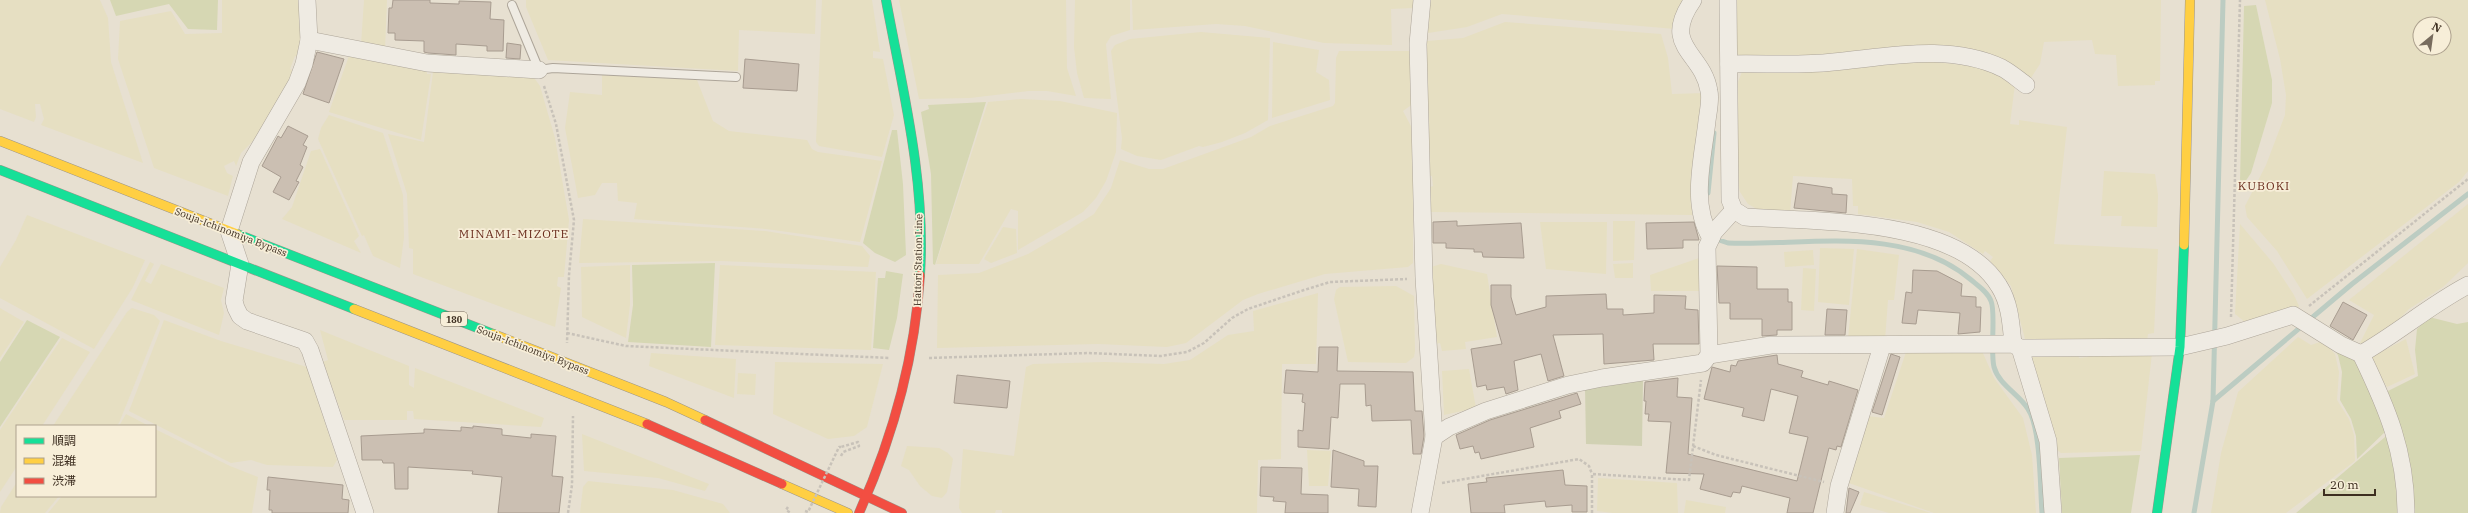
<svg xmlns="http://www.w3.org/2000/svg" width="2468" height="513" font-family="'IBM Plex Serif','Noto Sans JP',serif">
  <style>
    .farmland { fill: #e6dfc2; fill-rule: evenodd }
    .green { fill: #d6d7b3 }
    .cemetery { fill: #d1d1b3 }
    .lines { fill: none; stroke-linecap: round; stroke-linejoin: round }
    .stream { stroke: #bcccc2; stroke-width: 5 }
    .building { fill: #cbbfb2; stroke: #a89c90 }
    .lane-casing { stroke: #ada599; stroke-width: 10 }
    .street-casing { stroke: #ada599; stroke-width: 18 }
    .fast-casing { stroke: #9c958a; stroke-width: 10 }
    .slow-casing { stroke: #9c958a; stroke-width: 10 }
    .jam-casing { stroke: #9c958a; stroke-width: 10 }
    .path { stroke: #c8c2b9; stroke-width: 2.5; stroke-dasharray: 3 2; stroke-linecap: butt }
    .lane { stroke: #efebe3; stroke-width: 8 }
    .street { stroke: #efebe3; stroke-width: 17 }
    .fast { stroke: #16e098; stroke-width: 9 }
    .slow { stroke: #ffcf43; stroke-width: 9 }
    .jam { stroke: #f24e42; stroke-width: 9 }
    .path-bridge { stroke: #c8c2b9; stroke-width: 2.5; stroke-dasharray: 3 2; stroke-linecap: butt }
    .labels { text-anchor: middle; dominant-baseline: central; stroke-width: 3.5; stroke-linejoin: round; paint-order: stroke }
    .shield { fill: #f7eed8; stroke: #756857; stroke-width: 1 }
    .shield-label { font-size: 9px; font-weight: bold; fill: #3d2e20 }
    .street-label { font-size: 10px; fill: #3d2e20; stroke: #f7eed8 }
    .quarter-label { font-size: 12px; letter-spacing: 1px; fill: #6b2e1e; stroke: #f7eed8 }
  </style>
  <rect width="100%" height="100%" fill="#e7e0d1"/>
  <!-- farmland -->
  <g class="farmland">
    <polygon points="0,0 100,0 108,18 111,62 143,163 41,125 44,119 40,104 35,104 36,117 34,122 0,109"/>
    <polygon points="222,0 300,0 303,19 300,57 295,56 290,69 296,72 260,134 241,153 236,166 234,161 224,166 227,173 233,176 228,196 154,168 118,59 120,21 171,11 185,34 222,33"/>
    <polygon points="364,0 387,0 385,50 361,44"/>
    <polygon points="526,0 816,0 815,34 739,30 738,71 548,60 526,7"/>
    <polygon points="822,0 872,0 880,52 873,51 873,58 883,59 894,115 882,157 819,146 816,142"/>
    <polygon points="899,0 1066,0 1067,68 1076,96 1047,91 1029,91 970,98 919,99"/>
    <polygon points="1075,0 1130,0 1130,30 1111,36 1106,44 1111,99 1084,98 1077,73 1074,47"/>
    <polygon points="1132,0 1414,0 1413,8 1391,9 1392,45 1324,43 1245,26 1216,24 1133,30"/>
    <polygon points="1429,0 1687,0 1675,29 1502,14 1467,27 1428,33"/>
    <polygon points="1733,0 2161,0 2160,81 2155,81 2155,85 2118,86 2116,55 2095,54 2092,40 2044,42 2040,64 2029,81 1991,55 1742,57 1733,51"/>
    <path d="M2265,0H2468V171L2459,182L2307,299L2277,251L2247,217L2245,206L2266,165L2285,115L2286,95L2280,59ZM2420,24H2444V48H2420Z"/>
    <polygon points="1505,22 1661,34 1668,58 1672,94 1705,93 1692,215 1430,212 1428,188 1433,186 1432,176 1428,175 1427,41 1463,38"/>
    <polygon points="1201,32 1270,38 1268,120 1245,133 1222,142 1203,147 1199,146 1161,160 1137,156 1121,149 1122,138 1111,51 1115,45 1130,39"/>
    <polygon points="1273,42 1319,50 1316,72 1329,80 1330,100 1272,118"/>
    <polygon points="1339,51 1413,51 1414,103 1403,111 1413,130 1413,263 1408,267 1325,274 1258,294 1243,300 1186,343 1167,347 1098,344 937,348 938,275 979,273 1028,254 1064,233 1094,214 1111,188 1120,160 1149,169 1163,169 1251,137 1270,126 1333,106 1335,103 1336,58"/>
    <polygon points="350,53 427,70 427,74 431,74 421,140 329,112"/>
    <polygon points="1910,59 1987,68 2015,84 2010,124 2019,125 2019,120 2067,127 2054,244 2158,249 2154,333 2148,334 2147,341 2062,341 2025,339 2011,286 1990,261 1993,257 1985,251 1983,254 1949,232 1917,222 1858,214 1858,206 1853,206 1852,179 1793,176 1790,213 1757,209 1748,204 1740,192 1738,183 1738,82 1743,69"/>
    <polygon points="433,72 532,75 540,86 555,138 569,220 564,277 558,277 557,286 561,288 555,327 413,274 413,249 409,248 407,194 388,134 424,142"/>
    <polygon points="602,75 697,80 713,121 729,131 807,140 812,149 818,152 882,161 860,242 766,229 634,219 637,203 618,201 617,183 602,183 595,195 578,198 565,128 570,92 602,95"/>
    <polygon points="1021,99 1060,101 1117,113 1116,152 1106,181 1096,198 1083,212 1018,250 1018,211 1011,209 979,264 936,264 988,102"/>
    <polygon points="329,115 383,133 403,195 404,237 400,268 373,256 364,235 362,236 318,139 321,128"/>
    <polygon points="320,149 359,236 354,241 361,253 282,219 292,207 311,151"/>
    <polygon points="2104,171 2155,174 2158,195 2157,227 2121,226 2122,216 2101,216"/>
    <polygon points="2468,204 2468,263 2443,287 2409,309 2388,330 2367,343 2360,343 2374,315 2349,300"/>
    <polygon points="27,215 145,260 133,287 94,349 0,298 0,267 16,240"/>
    <polygon points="583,219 765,231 862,246 870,256 868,267 721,261 579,263"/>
    <polygon points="1613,221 1635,221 1634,260 1613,261"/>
    <polygon points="1540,222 1607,222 1606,274 1546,269"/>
    <polygon points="2240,224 2273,263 2294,295 2299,306 2297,309 2245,322 2235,314"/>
    <polygon points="1003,227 1016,229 1017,253 991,263 984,259"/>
    <polygon points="1820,248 1854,249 1849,305 1818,302"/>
    <polygon points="1857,249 1899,255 1894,300 1888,300 1885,340 1848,339"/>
    <polygon points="1813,250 1814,265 1785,267 1784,252"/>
    <polygon points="1702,257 1702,291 1651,291 1650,275"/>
    <polygon points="150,262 154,264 145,281 151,284 161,264 224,288 221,300 224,313 219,335 131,300"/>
    <polygon points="1633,263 1633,278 1615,278 1613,264"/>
    <polygon points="1441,264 1487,274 1497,337 1465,342 1466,349 1442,351 1440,343 1435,344 1431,267"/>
    <polygon points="630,265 630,305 626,338 582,317 581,267"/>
    <polygon points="720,265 876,272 871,350 715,345"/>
    <polygon points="1803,268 1816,269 1814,311 1801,310"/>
    <polygon points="1396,286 1414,296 1415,351 1414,357 1406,363 1348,362 1334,299 1336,290 1340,287"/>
    <polygon points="1318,293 1316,364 1282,364 1281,459 1258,460 1257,513 1002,513 1002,510 996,510 995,513 962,513 959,508 963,449 1014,456 1026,367 1033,364 1105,362 1164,364 1190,360 1228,335 1254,331 1253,311"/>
    <polygon points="0,308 24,322 0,358"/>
    <polygon points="132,308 154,315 160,321 119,423 116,426 53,426 127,312"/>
    <polygon points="164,320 221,341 307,367 337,460 333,467 267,465 251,460 231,463 129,411"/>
    <polygon points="320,330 409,366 409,385 414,388 415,368 544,418 541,427 414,419 413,411 407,411 407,420 344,420 323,362 328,360"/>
    <polygon points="2298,337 2311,345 2323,341 2335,354 2339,372 2337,400 2349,419 2354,435 2355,461 2286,513 2211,513 2221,453 2238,392"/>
    <polygon points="62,338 90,352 42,426 17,426 17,466 0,492 0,430"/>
    <polygon points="2406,339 2415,374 2387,387 2369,358"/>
    <polygon points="1982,351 1994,378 2023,418 2032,455 2036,513 1934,513 1846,482 1867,416 1884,418 1906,352"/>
    <polygon points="2035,352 2078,353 2079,358 2088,357 2089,354 2152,353 2141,451 2061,453 2056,449 2032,359"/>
    <polygon points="651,353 736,359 734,398 649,366"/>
    <polygon points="775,362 883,364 867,427 854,436 828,439 773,414"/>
    <polygon points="1469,369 1476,408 1444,415 1442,371"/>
    <polygon points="738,373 756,374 755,395 737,394"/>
    <polygon points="126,414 149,426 119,426"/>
    <polygon points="155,429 230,466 258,477 252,513 48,513 62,496 155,496"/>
    <polygon points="582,434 709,484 705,491 658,478 584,471"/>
    <polygon points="907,446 939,448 948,453 953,459 947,492 942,498 932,496 920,486 909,470 901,466"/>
    <polygon points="1307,450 1331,451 1328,486 1309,486"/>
    <polygon points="1598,478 1677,483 1678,513 1613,513 1597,511"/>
    <polygon points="588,481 673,490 723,504 730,513 580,513 583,487"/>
    <polygon points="17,482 17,496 59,496 45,513 0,513 1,507"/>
    <polygon points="1864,492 1931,513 1889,513 1860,505"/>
    <polygon points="1686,500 1726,507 1725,513 1684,513"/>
  </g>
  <!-- green -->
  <g class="green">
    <polygon points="110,0 218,0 217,30 188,29 169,4 116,16"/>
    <polygon points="2256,5 2272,80 2272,103 2251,173 2243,185 2240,182 2244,6"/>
    <polygon points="986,102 935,265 933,264 931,174 921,112 929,109 928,105"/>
    <polygon points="892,130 897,130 903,184 906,255 895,262 875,253 863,243"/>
    <polygon points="715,263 711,347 628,342 633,305 632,265"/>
    <polygon points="886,271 903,274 897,318 889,350 873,348 878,278 885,278"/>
    <polygon points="2429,317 2457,324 2468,322 2468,513 2296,513 2398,426 2386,392 2418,376 2415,350 2417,329"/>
    <polygon points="27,320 60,337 0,427 0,362"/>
    <polygon points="2328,343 2355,358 2389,428 2357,459 2356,436 2351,419 2340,400 2342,372 2338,355"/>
    <polygon points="2140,455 2131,513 2062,513 2059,458"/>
  </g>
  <!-- cemetery -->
  <polygon class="cemetery" points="1643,380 1642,446 1586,444 1585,387"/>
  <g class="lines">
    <!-- stream -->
    <g class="stream">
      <polyline points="1708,193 1714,133"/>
      <path d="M1717,235L1719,240L1728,243C1807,246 1904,224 1970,279C1977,285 1988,292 1991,301C1996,312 1990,350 1994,367C1999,385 2019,394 2028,409C2041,428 2040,488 2042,513"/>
      <polyline points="2213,401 2352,284 2468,194"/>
      <polyline points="2194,513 2213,401 2223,0"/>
    </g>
  </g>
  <!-- building -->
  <g class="building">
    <polygon points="393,0 430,0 430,3 459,4 459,1 491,2 490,19 504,20 503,51 487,51 487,46 456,44 456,55 428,53 424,52 424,41 395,40 395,33 388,33 389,8 392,8"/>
    <polygon points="507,43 521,45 520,59 506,58"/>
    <polygon points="317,52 344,59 329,103 303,94"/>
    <polygon points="745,59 799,64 797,91 743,88"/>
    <polygon points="288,126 308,136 303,145 307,147 300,165 303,167 296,181 299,182 289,200 273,192 281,177 262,166 278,136 281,138"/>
    <polygon points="1798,183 1832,188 1832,194 1847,195 1846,213 1794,208"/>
    <polygon points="1457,221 1457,226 1521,223 1524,258 1483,257 1482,252 1474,252 1474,249 1446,248 1446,243 1433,243 1433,222"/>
    <polygon points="1694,222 1699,240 1683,240 1683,248 1647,249 1646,223"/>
    <polygon points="1717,266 1757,267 1757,289 1788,289 1788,302 1792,302 1792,330 1777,330 1777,335 1762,336 1762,319 1730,319 1730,303 1719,303"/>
    <polygon points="1913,270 1937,271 1962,284 1961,296 1976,297 1976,307 1981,307 1980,332 1958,334 1960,313 1918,310 1916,324 1902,323 1906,292 1912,293"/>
    <polygon points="1491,285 1511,285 1511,297 1516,315 1546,307 1546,296 1606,294 1607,309 1623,309 1623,315 1654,313 1654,295 1686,296 1685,309 1698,310 1699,344 1653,344 1654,360 1604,364 1603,334 1553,335 1564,376 1548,381 1541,354 1514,361 1518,390 1506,394 1504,387 1487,390 1486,385 1477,387 1471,349 1502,344 1491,305"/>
    <polygon points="2343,302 2367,315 2353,340 2330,326"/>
    <polygon points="1827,309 1847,310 1845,335 1825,335"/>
    <polygon points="1319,347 1338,347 1337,371 1413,372 1415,411 1422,411 1424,436 1421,454 1413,454 1411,420 1372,421 1371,405 1366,406 1365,384 1340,384 1338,418 1331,417 1329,449 1298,447 1298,430 1303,431 1305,403 1302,402 1303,394 1284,393 1286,370 1318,372"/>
    <polygon points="1891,354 1900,357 1882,415 1872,412"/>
    <polygon points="1777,355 1778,364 1803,371 1801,377 1828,385 1829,381 1858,390 1841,447 1837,446 1836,450 1829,448 1813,513 1787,513 1790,498 1742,486 1740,493 1733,492 1731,497 1700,489 1704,474 1666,473 1671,422 1648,421 1649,414 1645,414 1646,401 1644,401 1645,382 1678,378 1677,397 1692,398 1688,454 1797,481 1808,437 1789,433 1798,396 1771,389 1764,421 1742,416 1744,408 1704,399 1712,367 1730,372 1731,365 1736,366 1738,361"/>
    <polygon points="957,375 1010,381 1007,408 954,403"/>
    <polygon points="1577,393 1581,404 1559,411 1561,418 1530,428 1534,447 1481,459 1479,452 1475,453 1473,446 1460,449 1456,435 1490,420"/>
    <polygon points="473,426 502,429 502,435 531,438 531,434 556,436 552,476 563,477 559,513 498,513 502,477 472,474 473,471 408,467 408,489 395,489 394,463 383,463 382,460 362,460 361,436 424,433 424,429 461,431 461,427 473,428"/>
    <polygon points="1333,450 1364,461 1364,466 1378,466 1376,507 1358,506 1359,489 1331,487"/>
    <polygon points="1261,467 1302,468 1301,494 1328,495 1328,513 1285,513 1286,502 1273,501 1274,497 1260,496"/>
    <polygon points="1563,470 1565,485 1587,486 1587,512 1572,512 1572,505 1546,507 1545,501 1504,505 1505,513 1471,513 1468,484 1487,482 1486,478"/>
    <polygon points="268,477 343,485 342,499 349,500 348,513 272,513 272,510 269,510 270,490 267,490"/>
    <polygon points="1849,488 1859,492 1850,513 1846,513"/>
  </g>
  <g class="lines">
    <defs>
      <polyline id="lane" points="512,5 539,70 553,68 736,77"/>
      <g id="street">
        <polyline points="307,0 309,40 304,64 297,83 251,162 229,231 240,264 234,301 236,308 240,316 247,321 305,341 310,350 365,513"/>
        <path d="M1693,0C1660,47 1703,52 1709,91C1711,100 1708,112 1707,121C1703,158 1690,204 1711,238"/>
        <path d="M1728,0L1730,200L1734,210L1745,217C1817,222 1957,217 1999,286C2010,303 2011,324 2013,344"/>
        <polyline points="309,40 427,63 539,70"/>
        <path d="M1729,64C1764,63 1799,66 1833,62C1888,57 1949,43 2002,68C2010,72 2019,80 2026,85"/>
        <polyline points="2020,348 2048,441 2053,513"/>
        <path d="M2361,354C2398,333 2430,305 2468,285"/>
        <path d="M1709,355L1771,345L2013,344L2020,348L2180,347L2227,336L2293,315L2341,345L2361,354C2387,408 2406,452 2406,513"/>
        <polyline points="1434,437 1449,427 1486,411 1568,385 1602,378 1703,363 1709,355 1707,247 1714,232 1734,210"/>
        <polyline points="1420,513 1434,437 1424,278 1418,44 1422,0"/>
        <polyline points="1835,513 1839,486 1882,346"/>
      </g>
      <g id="fast">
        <path d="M886,0C903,92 926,181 920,275"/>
        <polyline points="0,170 354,309"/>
        <polyline points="237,234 493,334"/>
        <polyline points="2157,513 2180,347 2184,245"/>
      </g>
      <g id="slow">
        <polyline points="0,141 237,234"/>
        <polyline points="2184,245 2190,0"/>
        <polyline points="354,309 647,424"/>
        <polyline points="493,334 666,402 705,420"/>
        <polyline points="782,484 848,513"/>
      </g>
      <g id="jam">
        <polyline points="705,420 902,513"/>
        <polyline points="647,424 782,484"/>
        <path d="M859,513C893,437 915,358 920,275"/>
      </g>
    </defs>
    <!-- lane casing -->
    <use href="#lane" class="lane-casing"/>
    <!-- street casing -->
    <use href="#street" class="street-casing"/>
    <!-- fast casing -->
    <use href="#fast" class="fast-casing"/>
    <!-- slow casing -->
    <use href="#slow" class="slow-casing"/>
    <!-- jam casing -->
    <use href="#jam" class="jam-casing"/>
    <!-- path -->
    <g class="path">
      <polyline points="544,86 556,124 574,220 569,275 567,343"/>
      <polyline points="2309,306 2468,179"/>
      <polyline points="2231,317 2240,0"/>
      <polyline points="567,333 626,346 890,358"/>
      <polyline points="929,358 1088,353 1161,356 1187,352 1204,343 1232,318 1248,309 1304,290 1330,282 1407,279"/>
      <polyline points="1693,446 1716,455 1824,482"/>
      <polyline points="841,456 843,452 859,446 858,442 841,447"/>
      <polyline points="1442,483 1579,459 1589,466 1592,474"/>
      <polyline points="788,507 786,510 791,513"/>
      <polyline points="568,513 572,485 573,416"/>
      <polyline points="1592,513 1592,474 1689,480 1701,380"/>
    </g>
    <!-- lane -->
    <use href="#lane" class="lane"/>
    <!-- street -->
    <use href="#street" class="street"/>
    <!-- fast -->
    <use href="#fast" class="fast"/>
    <!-- slow -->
    <use href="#slow" class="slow"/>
    <!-- jam -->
    <use href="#jam" class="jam"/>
    <!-- path-bridge -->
    <polyline class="path-bridge" points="805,511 808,512 839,447 841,447"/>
  </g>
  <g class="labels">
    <!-- shield labels -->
    <rect class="shield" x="441" y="312" width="26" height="14" rx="3"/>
    <g class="shield-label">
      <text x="454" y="319">180</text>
    </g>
    <!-- street labels -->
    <g class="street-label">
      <text transform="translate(231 232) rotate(21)">Souja-Ichinomiya Bypass</text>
      <text transform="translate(918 260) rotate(-89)">Hattori Station Line</text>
      <text transform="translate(533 350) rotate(21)">Souja-Ichinomiya Bypass</text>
    </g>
    <!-- quarter labels -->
    <g class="quarter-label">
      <text x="2264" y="185">KUBOKI</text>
      <text x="514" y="233">MINAMI-MIZOTE</text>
    </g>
  </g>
  <!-- legend -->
  <rect x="16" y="425" width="140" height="72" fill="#f7eed8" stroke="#ada18e"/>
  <rect x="24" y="438" width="20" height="6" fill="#16e098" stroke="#ada18e"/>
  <text x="52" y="445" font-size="12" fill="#3d2e20">順調</text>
  <rect x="24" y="458" width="20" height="6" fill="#ffcf43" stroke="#ada18e"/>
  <text x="52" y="465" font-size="12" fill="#3d2e20">混雑</text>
  <rect x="24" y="478" width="20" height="6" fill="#f24e42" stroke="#ada18e"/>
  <text x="52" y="485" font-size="12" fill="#3d2e20">渋滞</text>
  <!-- north arrow -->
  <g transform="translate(2432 36) rotate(29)"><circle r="19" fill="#f7eed8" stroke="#ada18e"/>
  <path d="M0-3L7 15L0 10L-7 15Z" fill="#786c5e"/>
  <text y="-6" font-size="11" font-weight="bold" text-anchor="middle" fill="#3d2e20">N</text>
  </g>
  <!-- scale -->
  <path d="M2324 489v6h51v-6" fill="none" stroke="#3d2e20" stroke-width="2"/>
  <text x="2330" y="489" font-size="12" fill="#3d2e20" stroke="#f7eed8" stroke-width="3" paint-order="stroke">20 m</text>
</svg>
